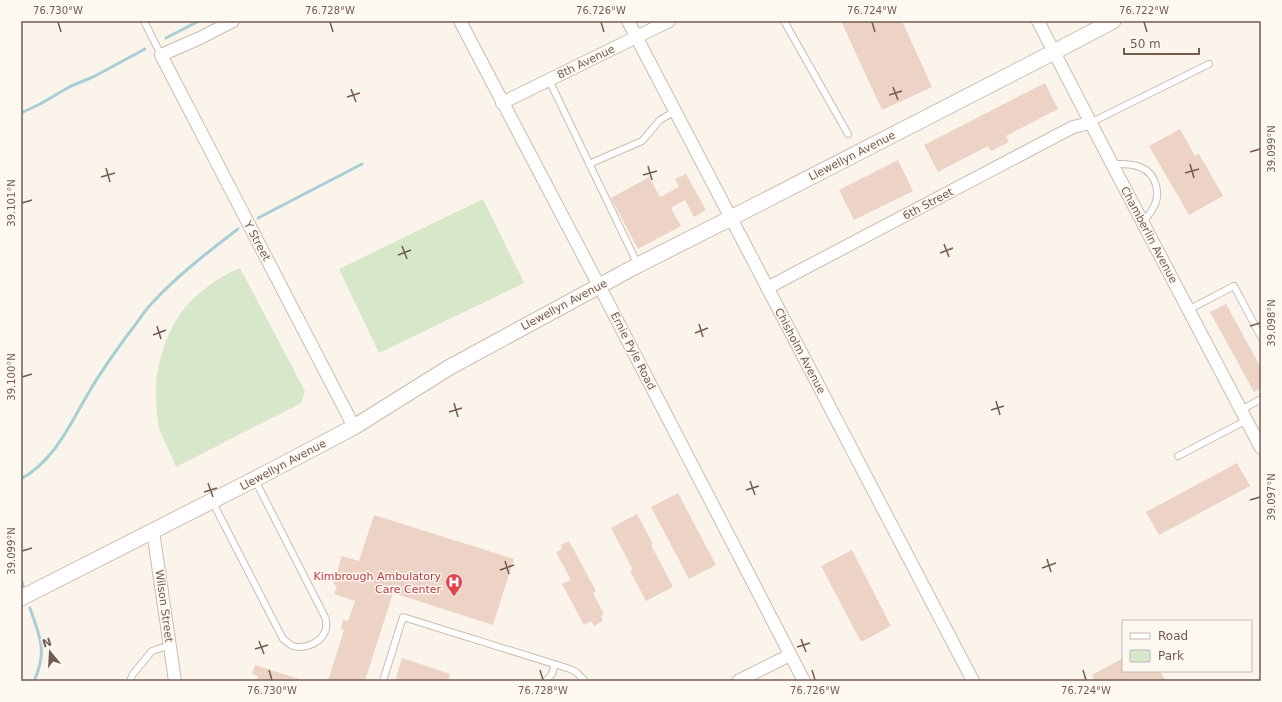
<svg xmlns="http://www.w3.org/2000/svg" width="1282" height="702" font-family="'DejaVu Sans',sans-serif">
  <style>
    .green { fill: #d7e7ca }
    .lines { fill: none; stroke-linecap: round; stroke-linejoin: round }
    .stream { stroke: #a8cfd3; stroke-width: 3 }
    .building { fill: #edd3c5 }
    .service-casing { stroke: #ccbcb1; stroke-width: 8 }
    .minor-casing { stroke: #ccbcb1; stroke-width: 14 }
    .tertiary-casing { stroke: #ccbcb1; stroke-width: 17 }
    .service { stroke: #fff; stroke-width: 6 }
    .minor { stroke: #fff; stroke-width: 12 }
    .tertiary { stroke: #fff; stroke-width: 15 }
    .ticks { fill: none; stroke: #735b50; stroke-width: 1.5 }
    .labels { text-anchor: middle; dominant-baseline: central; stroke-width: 3; stroke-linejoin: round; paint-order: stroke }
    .street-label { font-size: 11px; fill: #735b50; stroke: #fdf8f1 }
    .health-label { font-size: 11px; fill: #be3a42; stroke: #fdf8f1; text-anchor: end }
    .neatline { fill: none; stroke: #735b50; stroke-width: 1.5 }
    .ticks-label { font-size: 10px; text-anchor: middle; fill: #735b50 }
  </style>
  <rect width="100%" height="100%" fill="#fbf4eb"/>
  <!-- green -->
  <g class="green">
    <polygon points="483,199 524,283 379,353 339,269"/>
    <path d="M240,268L305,391L301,403L176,467C171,454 164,441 159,428C157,419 157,409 156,401C154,366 168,322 194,298C208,285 223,275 240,268Z"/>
  </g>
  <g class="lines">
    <!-- stream -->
    <g class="stream">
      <polyline points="166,38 199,21"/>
      <polyline points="21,113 40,104 71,86 93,77 145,49"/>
      <polyline points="258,218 362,164"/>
      <path d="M21,479C55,460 70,424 89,392C102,370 117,349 132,329C139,320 145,310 153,302C178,275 208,252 238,229"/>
      <polyline points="21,579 23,586"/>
      <path d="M30,608C40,638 48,650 34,681"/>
    </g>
  </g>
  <!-- building -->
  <g class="building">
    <polygon points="841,21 902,21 932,87 882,110"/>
    <polygon points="1045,83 1058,109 1006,136 1009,142 991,151 988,146 938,172 924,145"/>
    <polygon points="1180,129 1195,156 1199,154 1223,196 1189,215 1149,146"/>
    <polygon points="898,160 913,191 854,220 839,190"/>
    <polygon points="686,174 706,210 694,217 685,200 671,208 681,226 638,249 611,198 649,177 660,197 679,187 675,179"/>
    <polygon points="1226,304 1261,368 1261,388 1254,392 1210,312"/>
    <polygon points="1237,463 1250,486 1159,535 1146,512"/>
    <polygon points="678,493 716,565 689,579 651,507"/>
    <polygon points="637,514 653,544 651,545 673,587 646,601 630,571 633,570 611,528"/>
    <polygon points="374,515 514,559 493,625 393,593 365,681 328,681 344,630 341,629 343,620 348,621 355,601 334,594 337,586 333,584 342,556 359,561"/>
    <polygon points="569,541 596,591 593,593 604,614 601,616 603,621 594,626 591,621 584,625 562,584 571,580 556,552 562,549 561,545"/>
    <polygon points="852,550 891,626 861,642 821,566"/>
    <polygon points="402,658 450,674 448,681 395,681"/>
    <polygon points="1123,658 1123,671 1160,671 1166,681 1095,681 1092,675"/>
    <polygon points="255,665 299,679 299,681 256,681 258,676 252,674"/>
  </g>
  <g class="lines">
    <defs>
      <g id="service">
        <polyline points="144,21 161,55"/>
        <polyline points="784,21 848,134"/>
        <polyline points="549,80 638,265"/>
        <polyline points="1090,123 1209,64"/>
        <polyline points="589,164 642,141 660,120 675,111"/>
        <path d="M1112,164C1121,164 1131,163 1140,167C1157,174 1162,195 1152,210C1150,214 1146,218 1142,223"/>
        <polyline points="1188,310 1234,286 1261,337"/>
        <polyline points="1241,410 1261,399"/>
        <polyline points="1178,456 1247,420"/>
        <path d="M212,501L283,639C286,641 290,645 293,646C306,650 322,642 326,629C326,626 326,622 326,619L255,480"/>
        <polyline points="130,681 133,674 152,651 170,645"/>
        <polyline points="383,681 403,617 570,669 576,672 585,681"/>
        <polyline points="546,681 552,674 555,664"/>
      </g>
      <g id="minor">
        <polyline points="233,21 200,38 161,55 354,427"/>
        <polyline points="460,21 605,297 804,681"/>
        <polyline points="628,21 973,681"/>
        <polyline points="1038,21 1112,164 1261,448"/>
        <polyline points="502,103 669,21"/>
        <polyline points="767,288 1073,127 1090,123"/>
        <polyline points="153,531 175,681"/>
        <polyline points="738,681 790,655"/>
      </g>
      <polyline id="tertiary" points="21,598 255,479 354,427 450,367 638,265 731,218 1054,52 1113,21"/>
    </defs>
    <!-- service casing -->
    <use href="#service" class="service-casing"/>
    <!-- minor casing -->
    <use href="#minor" class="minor-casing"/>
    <!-- tertiary casing -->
    <use href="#tertiary" class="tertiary-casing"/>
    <!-- service -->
    <use href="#service" class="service"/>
    <!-- minor -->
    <use href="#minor" class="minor"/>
    <!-- tertiary -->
    <use href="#tertiary" class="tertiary"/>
  </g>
  <!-- ticks -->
  <path class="ticks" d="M58,22L61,32M330,22L333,32M601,22L604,32M872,22L875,32M1144,22L1147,32M893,87L898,100M351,89L356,102M889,95L902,91M347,97L360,93M1250,152L1260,149M1190,164L1194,178M648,166L652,180M106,168L110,182M1185,173L1199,169M643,175L657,171M101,177L115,173M22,203L32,200M944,244L949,257M402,246L407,259M940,253L953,248M398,255L411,250M699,324L703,337M157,326L161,339M1250,326L1260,323M695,333L708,328M153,335L166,330M22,377L32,374M996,401L1000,415M454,403L458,417M991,410L1004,406M449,412L462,408M750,481L755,495M208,483L213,497M746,490L759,486M204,492L217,488M1250,500L1260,497M22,551L32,548M1047,559L1051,572M505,561L509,574M1042,568L1056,563M500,570L514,565M801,639L806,652M259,641L264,654M797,647L810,643M255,649L268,645M269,670L272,680M540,670L543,680M812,670L815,680M1083,670L1086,680"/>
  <!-- icons -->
  <defs>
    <symbol id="hospital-pin" viewBox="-11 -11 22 30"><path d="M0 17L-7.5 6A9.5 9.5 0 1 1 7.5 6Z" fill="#e0444e" stroke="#fdf8f1"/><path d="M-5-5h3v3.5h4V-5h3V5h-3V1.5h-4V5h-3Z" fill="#fff"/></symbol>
  </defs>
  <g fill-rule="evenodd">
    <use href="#hospital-pin" x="444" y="572" width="20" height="27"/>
  </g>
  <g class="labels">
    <!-- street labels -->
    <g class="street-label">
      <text transform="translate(586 62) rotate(-26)">8th Avenue</text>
      <text transform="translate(852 156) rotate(-27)">Llewellyn Avenue</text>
      <text transform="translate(928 204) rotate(-28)">6th Street</text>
      <text transform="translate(1149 235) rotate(62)">Chamberlin Avenue</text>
      <text transform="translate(257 241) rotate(62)">Y Street</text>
      <text transform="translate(564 305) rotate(-28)">Llewellyn Avenue</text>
      <text transform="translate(633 351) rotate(63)">Ernie Pyle Road</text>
      <text transform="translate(800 351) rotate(62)">Chisholm Avenue</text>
      <text transform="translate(283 465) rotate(-28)">Llewellyn Avenue</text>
      <text transform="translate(164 606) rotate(82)">Wilson Street</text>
    </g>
    <!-- health labels -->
    <g class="health-label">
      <text x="441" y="576">Kimbrough Ambulatory<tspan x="441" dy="13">Care Center</tspan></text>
    </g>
  </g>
  <!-- border -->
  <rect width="1282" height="702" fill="none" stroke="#fdf8f1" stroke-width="44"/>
  <!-- legend -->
  <rect x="1122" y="620" width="130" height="52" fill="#fdf8f1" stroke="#c6b9b1"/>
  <rect x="1130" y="633" width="20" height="6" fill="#ffffff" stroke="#c6b9b1"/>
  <text x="1158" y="640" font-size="12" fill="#735b50">Road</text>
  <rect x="1130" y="650" width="20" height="12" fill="#d7e7ca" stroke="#c6b9b1"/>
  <text x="1158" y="660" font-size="12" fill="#735b50">Park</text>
  <!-- north arrow -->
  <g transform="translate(50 652) rotate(342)" stroke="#fdf8f1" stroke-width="3" paint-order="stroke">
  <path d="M0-3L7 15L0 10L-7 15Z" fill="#735b50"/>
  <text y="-6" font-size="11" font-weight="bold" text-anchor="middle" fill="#735b50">N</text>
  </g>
  <!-- scale -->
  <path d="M1124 48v6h75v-6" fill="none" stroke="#735b50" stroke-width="2"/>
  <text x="1130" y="48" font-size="12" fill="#735b50" stroke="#fdf8f1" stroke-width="3" paint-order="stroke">50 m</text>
  <rect x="22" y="22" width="1238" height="658" class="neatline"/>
  <g class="ticks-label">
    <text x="58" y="14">76.730°W</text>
    <text x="330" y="14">76.728°W</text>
    <text x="601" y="14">76.726°W</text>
    <text x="872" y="14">76.724°W</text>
    <text x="1144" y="14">76.722°W</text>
    <text transform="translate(1271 149) rotate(-90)" y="4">39.099°N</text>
    <text transform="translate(11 203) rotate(-90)" y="4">39.101°N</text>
    <text transform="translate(1271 323) rotate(-90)" y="4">39.098°N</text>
    <text transform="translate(11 377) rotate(-90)" y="4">39.100°N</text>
    <text transform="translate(1271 497) rotate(-90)" y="4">39.097°N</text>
    <text transform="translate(11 551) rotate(-90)" y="4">39.099°N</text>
    <text x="272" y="694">76.730°W</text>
    <text x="543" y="694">76.728°W</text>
    <text x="815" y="694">76.726°W</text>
    <text x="1086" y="694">76.724°W</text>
  </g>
</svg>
